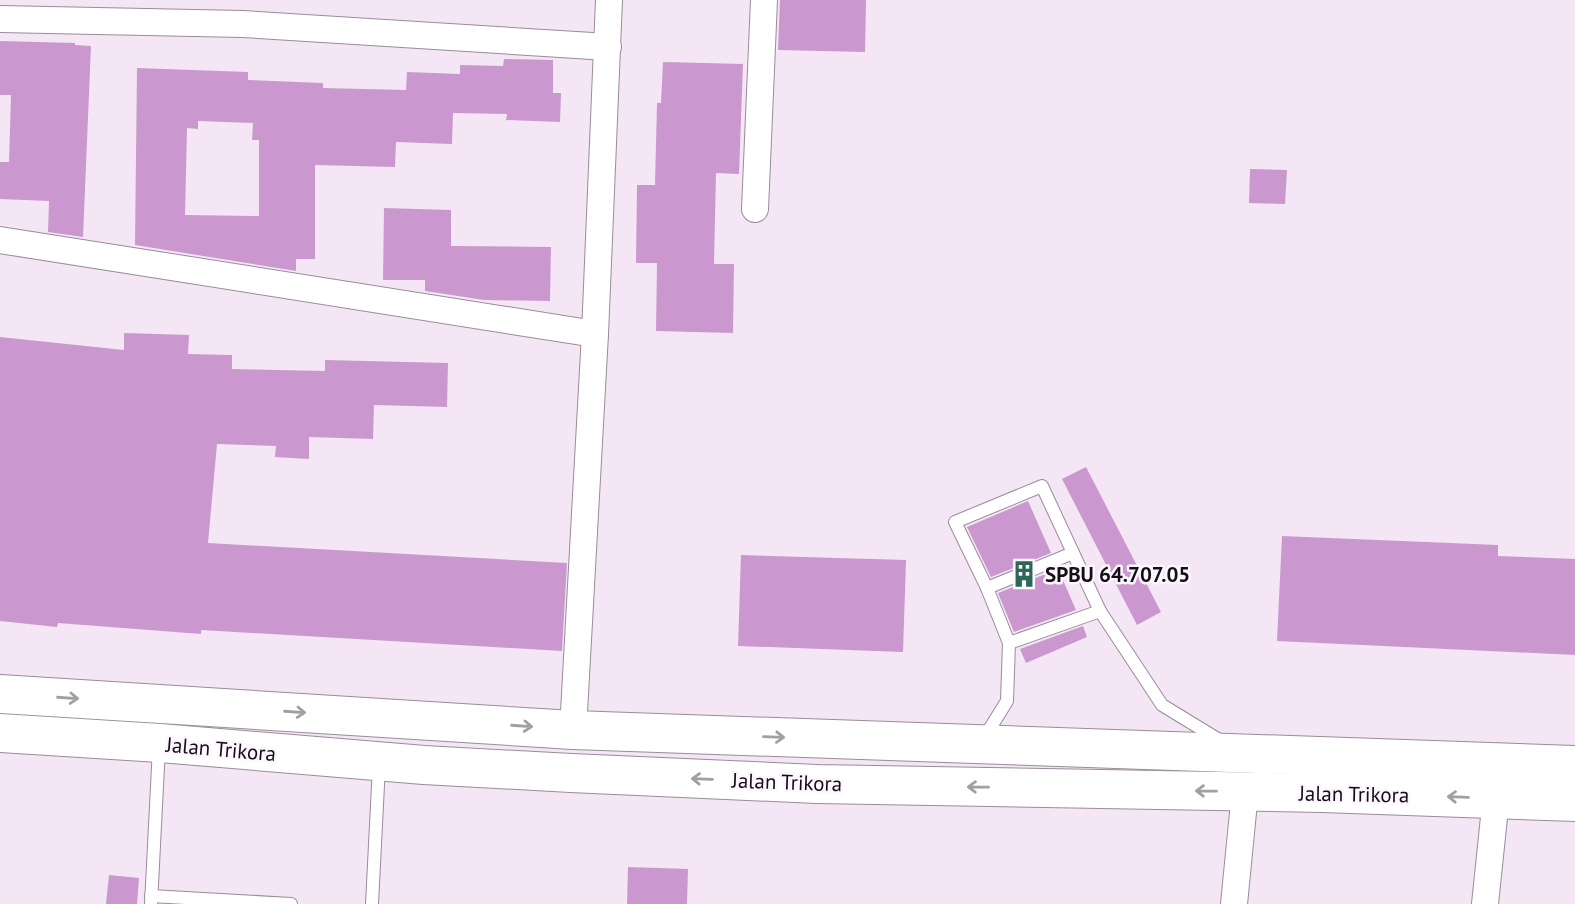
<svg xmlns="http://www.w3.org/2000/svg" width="1575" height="904" font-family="'PT Sans',sans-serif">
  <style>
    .building { fill: #ca98ce; fill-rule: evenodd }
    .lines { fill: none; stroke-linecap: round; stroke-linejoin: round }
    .service-casing { stroke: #998c99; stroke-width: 14 }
    .minor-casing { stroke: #998c99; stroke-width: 28 }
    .primary-casing { stroke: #998c99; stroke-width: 40 }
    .service { stroke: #fff; stroke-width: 12 }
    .minor { stroke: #fff; stroke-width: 26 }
    .primary { stroke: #fff; stroke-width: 38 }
    .oneway { stroke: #a19fa1 }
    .labels { text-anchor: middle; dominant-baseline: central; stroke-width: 5; stroke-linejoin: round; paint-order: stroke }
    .poi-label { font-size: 21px; font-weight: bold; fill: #130f14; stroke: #fef6fe; text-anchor: start }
    .street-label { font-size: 21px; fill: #130f14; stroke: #fef6fe }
  </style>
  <rect width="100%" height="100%" fill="#f4e6f5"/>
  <!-- building -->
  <g class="building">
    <polygon points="780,0 866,0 865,52 778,50"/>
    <polygon points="0,41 75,43 75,45 91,46 83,237 48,232 49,201 0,199 0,162 9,162 11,95 0,95"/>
    <path d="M504,59L553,60V93H561L560,122L506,120L507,114L453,113L452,144L396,142L395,167L315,165V259H296V271L135,245L137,68L248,72V80L323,83V88L406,90L407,72L460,74V65L503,66ZM198,121L253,123L252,140H259V216L185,215L187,128L198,129Z"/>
    <polygon points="663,62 743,64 739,174 716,173 714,264 734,264 733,333 656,331 657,263 636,263 637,185 655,185 657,103 661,103"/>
    <polygon points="1250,169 1287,170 1285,204 1249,203"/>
    <polygon points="384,208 451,210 451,246 551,247 550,301 484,300 425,291 425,280 383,280"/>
    <polygon points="124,333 189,335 188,354 232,355 232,369 325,371 325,360 448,363 447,407 374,405 373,439 309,437 309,459 275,457 276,446 217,444 208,543 567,563 562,651 201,630 201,634 58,623 57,627 0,621 0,337 124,350"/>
    <polygon points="1086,467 1161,612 1137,625 1062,479"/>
    <polygon points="1028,501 1051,553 991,577 967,527"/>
    <polygon points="1282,536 1498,545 1498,556 1575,559 1575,655 1277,641"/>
    <polygon points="741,555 906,560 903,652 738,646"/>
    <polygon points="1058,569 1076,610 1014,632 998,593"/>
    <polygon points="1083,626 1087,637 1026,663 1020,649"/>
    <polygon points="628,867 688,869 687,904 627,904"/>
    <polygon points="109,875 139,878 137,904 106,904"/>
  </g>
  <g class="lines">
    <defs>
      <g id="service">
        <polyline points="987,588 1073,553"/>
        <polyline points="1009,643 1100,611"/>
        <polyline points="984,738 1007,701 1009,643 987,588 955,522 1042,486 1100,611 1162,705 1221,741"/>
        <polyline points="151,896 291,904"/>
        <polyline points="151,904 159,747"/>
        <polyline points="372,904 379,765"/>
      </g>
      <g id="minor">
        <polyline points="0,19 243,24 608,47"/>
        <polyline points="755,209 764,0"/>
        <polyline points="0,240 595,334"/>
        <polyline points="573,730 595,334 609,0"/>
        <polyline points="1234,904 1245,792"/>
        <polyline points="1485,904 1496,798"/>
      </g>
      <g id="primary">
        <polyline points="0,694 573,730 1575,765"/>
        <polyline points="0,733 160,743 424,765 571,773 817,784 1322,793 1575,802"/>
      </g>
    </defs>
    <!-- service casing -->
    <use href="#service" class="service-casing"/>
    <!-- minor casing -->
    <use href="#minor" class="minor-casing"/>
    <!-- primary casing -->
    <use href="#primary" class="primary-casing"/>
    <!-- service -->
    <use href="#service" class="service"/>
    <!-- minor -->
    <use href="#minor" class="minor"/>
    <!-- primary -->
    <use href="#primary" class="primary"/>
  </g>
  <!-- one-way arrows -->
  <defs><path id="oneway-shaft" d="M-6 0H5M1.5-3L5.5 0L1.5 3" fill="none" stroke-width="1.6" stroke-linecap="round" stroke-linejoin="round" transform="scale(1.75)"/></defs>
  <g class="oneway">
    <use href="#oneway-shaft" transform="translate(68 698) rotate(4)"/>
    <use href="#oneway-shaft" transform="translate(295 712) rotate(4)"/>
    <use href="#oneway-shaft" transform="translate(522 726) rotate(4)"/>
    <use href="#oneway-shaft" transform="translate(774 737) rotate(2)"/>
    <use href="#oneway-shaft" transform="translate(702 779) rotate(-178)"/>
    <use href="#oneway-shaft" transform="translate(978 787) rotate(-179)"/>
    <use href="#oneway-shaft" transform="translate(1206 791) rotate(-179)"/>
    <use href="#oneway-shaft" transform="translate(1458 797) rotate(-178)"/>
  </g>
  <!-- icons -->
  <defs>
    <symbol id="building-bare" viewBox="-9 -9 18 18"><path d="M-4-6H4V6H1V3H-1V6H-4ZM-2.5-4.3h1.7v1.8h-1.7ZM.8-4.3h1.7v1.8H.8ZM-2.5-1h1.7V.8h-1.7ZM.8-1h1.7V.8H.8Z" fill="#296956" stroke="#fef6fe" stroke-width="2.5" paint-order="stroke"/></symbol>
  </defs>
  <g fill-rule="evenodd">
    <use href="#building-bare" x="1005" y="555" width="38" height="38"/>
  </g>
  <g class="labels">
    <!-- poi labels -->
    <g class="poi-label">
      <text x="1045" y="574">SPBU 64.707.05</text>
    </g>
    <!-- street labels -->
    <g class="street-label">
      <text transform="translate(221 749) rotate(5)">Jalan Trikora</text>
      <text transform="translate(787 782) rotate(2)">Jalan Trikora</text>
      <text transform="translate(1354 794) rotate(1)">Jalan Trikora</text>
    </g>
  </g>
</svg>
